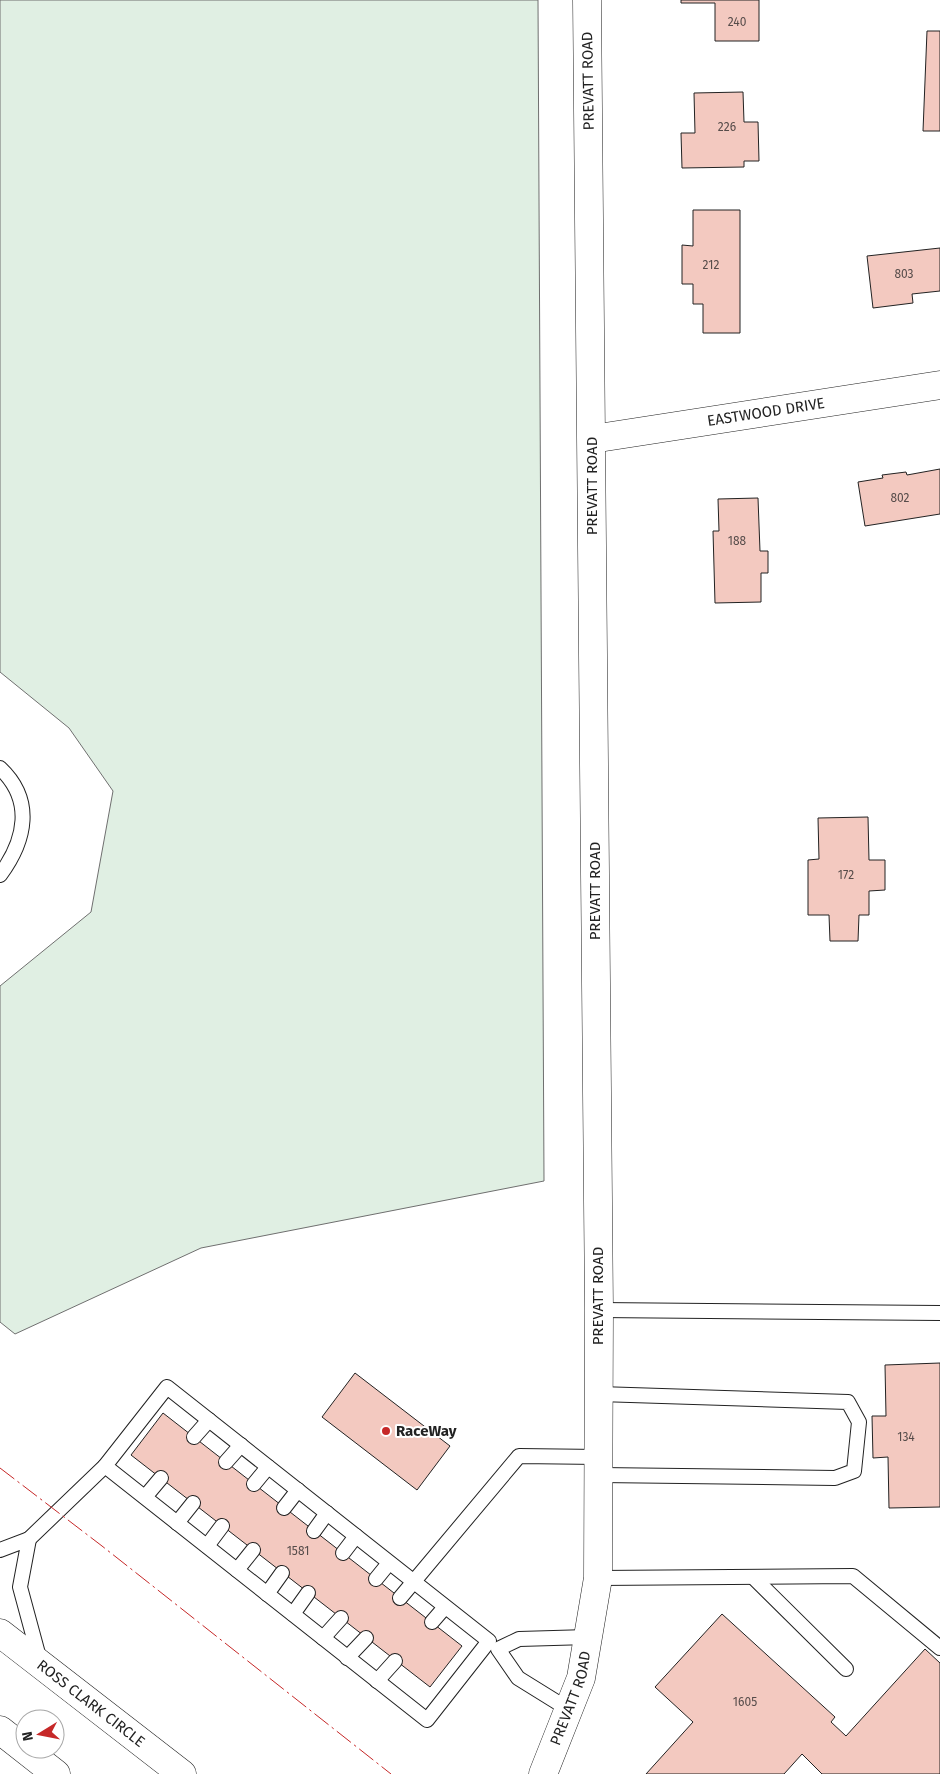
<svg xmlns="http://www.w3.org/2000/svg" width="940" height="1774" font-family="'Fira Sans',sans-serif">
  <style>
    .green { fill: #e0efe3; stroke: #6f6f6f }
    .building { fill: #f3c9c0; stroke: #222 }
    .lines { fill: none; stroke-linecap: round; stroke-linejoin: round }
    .service-casing { stroke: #222; stroke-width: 16 }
    .minor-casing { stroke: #222; stroke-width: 29 }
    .tertiary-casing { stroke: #222; stroke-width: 29 }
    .trunk-casing { stroke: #222; stroke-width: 29 }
    .service { stroke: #fff; stroke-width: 14 }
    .minor { stroke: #fff; stroke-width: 28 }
    .tertiary { stroke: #fff; stroke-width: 28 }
    .trunk { stroke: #fff; stroke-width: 28 }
    .power { stroke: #c62828; stroke-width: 1; stroke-dasharray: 18 4 2.5 4; stroke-linecap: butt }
    .poi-dot { fill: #c62828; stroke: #fff; stroke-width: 2 }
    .labels { text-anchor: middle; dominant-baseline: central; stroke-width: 4; stroke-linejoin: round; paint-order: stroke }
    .number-label { font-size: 12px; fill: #564c4a }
    .street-label { font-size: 15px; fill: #222; stroke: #fff }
    .poi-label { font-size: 15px; font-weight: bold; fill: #222; stroke: #fff; text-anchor: start }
  </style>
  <rect width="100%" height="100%" fill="#fff"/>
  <!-- green -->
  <polygon class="green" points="0,0 538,0 544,1181 201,1248 15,1334 0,1322 0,986 91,912 113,791 69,728 0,672"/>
  <!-- building -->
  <g class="building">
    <polygon points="681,0 759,0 759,41 715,41 715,3 681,3"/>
    <polygon points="927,31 940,31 940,131 923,131"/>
    <polygon points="743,92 744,122 758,122 759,161 744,161 744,167 682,168 681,133 695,133 694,93"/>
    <polygon points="693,210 740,210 740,333 703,333 703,304 693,304 693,284 682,284 682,245 693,246"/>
    <polygon points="940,248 940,291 912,294 913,303 873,308 867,256"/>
    <polygon points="940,469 940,514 865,526 858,482 883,478 882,475 906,472 907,475"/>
    <polygon points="758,498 760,551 768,551 768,573 761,573 761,602 715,603 713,531 719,531 718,499"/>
    <polygon points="868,817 869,860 885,860 885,890 869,891 869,915 859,915 858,941 830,941 829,915 808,915 808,860 819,859 818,818"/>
    <polygon points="940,1363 940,1507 889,1508 888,1457 873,1458 872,1416 886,1416 885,1365"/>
    <polygon points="355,1373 450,1446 417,1490 322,1417"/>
    <polygon points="163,1413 462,1646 430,1687 131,1455"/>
    <polygon points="722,1614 835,1717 831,1722 846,1736 925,1649 940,1663 940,1774 822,1774 802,1754 784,1774 646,1774 693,1722 655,1687"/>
  </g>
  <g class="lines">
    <defs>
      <g id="service">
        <path d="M0,768C34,800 26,840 0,875"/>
        <polyline points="599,1310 940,1313"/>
        <polygon points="167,1387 489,1641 427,1720 105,1466"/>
        <polyline points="599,1394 848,1402 859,1422 854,1471 835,1478 600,1475"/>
        <polyline points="194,1437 209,1420"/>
        <polyline points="226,1462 241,1445"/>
        <polyline points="254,1484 268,1467"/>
        <polyline points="145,1497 161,1478"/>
        <polyline points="284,1508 298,1490"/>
        <polyline points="177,1523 193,1503"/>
        <polyline points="314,1531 327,1513"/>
        <polyline points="29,1539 105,1466"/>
        <polyline points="207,1546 222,1526"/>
        <polyline points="0,1550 29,1539 20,1587 40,1661"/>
        <polyline points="343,1553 356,1536"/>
        <polyline points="237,1570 253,1550"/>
        <polyline points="753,1577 846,1669"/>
        <polyline points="598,1578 853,1576 940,1648"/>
        <polyline points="376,1579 389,1563"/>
        <polyline points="267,1594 282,1573"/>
        <polyline points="400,1598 519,1456 599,1457"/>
        <polyline points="293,1614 308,1593"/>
        <polyline points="432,1622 445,1607"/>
        <polyline points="323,1638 341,1618"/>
        <polyline points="347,1658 366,1638"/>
        <polyline points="377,1681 395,1661"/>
        <polyline points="568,1709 518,1678 498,1649 519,1639 588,1637"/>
      </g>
      <g id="minor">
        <path id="s1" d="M592,439L940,385"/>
      </g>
      <g id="tertiary">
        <path id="s2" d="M543,1774L581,1678L598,1578L599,1310L587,0"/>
      </g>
      <g id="trunk">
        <path id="s3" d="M0,1633L182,1774"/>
        <polyline points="0,1730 56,1774"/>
      </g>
    </defs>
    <!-- service casing -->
    <use href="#service" class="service-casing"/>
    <!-- minor casing -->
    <use href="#minor" class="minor-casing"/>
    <!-- tertiary casing -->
    <use href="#tertiary" class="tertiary-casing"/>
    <!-- trunk casing -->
    <use href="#trunk" class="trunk-casing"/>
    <!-- service -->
    <use href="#service" class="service"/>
    <!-- minor -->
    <use href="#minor" class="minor"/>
    <!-- tertiary -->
    <use href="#tertiary" class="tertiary"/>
    <!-- trunk -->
    <use href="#trunk" class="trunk"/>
    <!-- power -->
    <polyline class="power" points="0,1468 102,1546 391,1774"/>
  </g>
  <!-- markers -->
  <circle class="poi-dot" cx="386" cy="1431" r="5"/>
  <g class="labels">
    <!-- number labels -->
    <g class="number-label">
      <text x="737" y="22">240</text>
      <text x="727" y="127">226</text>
      <text x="711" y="265">212</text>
      <text x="904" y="274">803</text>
      <text x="900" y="498">802</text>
      <text x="737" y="541">188</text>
      <text x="846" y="875">172</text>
      <text x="906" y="1437">134</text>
      <text x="298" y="1551">1581</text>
      <text x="745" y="1702">1605</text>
    </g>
    <!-- street labels -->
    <g class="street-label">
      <text transform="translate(588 81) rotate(-91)">PREVATT ROAD</text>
      <text stroke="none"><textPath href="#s1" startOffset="176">EASTWOOD DRIVE</textPath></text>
      <text transform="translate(592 486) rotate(-90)">PREVATT ROAD</text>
      <text transform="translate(595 891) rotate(-90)">PREVATT ROAD</text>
      <text transform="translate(598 1296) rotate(-90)">PREVATT ROAD</text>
      <text stroke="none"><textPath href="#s2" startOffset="81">PREVATT ROAD</textPath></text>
      <text stroke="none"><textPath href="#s3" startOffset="115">ROSS CLARK CIRCLE</textPath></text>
    </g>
    <!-- poi labels -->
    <g class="poi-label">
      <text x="396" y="1431">RaceWay</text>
    </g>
  </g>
  <!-- north arrow -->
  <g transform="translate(40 1734) rotate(260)"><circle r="24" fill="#ffffff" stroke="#a7a7a7"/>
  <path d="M0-4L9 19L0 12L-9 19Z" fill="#c62828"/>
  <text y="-8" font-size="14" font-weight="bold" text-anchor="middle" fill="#222222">N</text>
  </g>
</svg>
